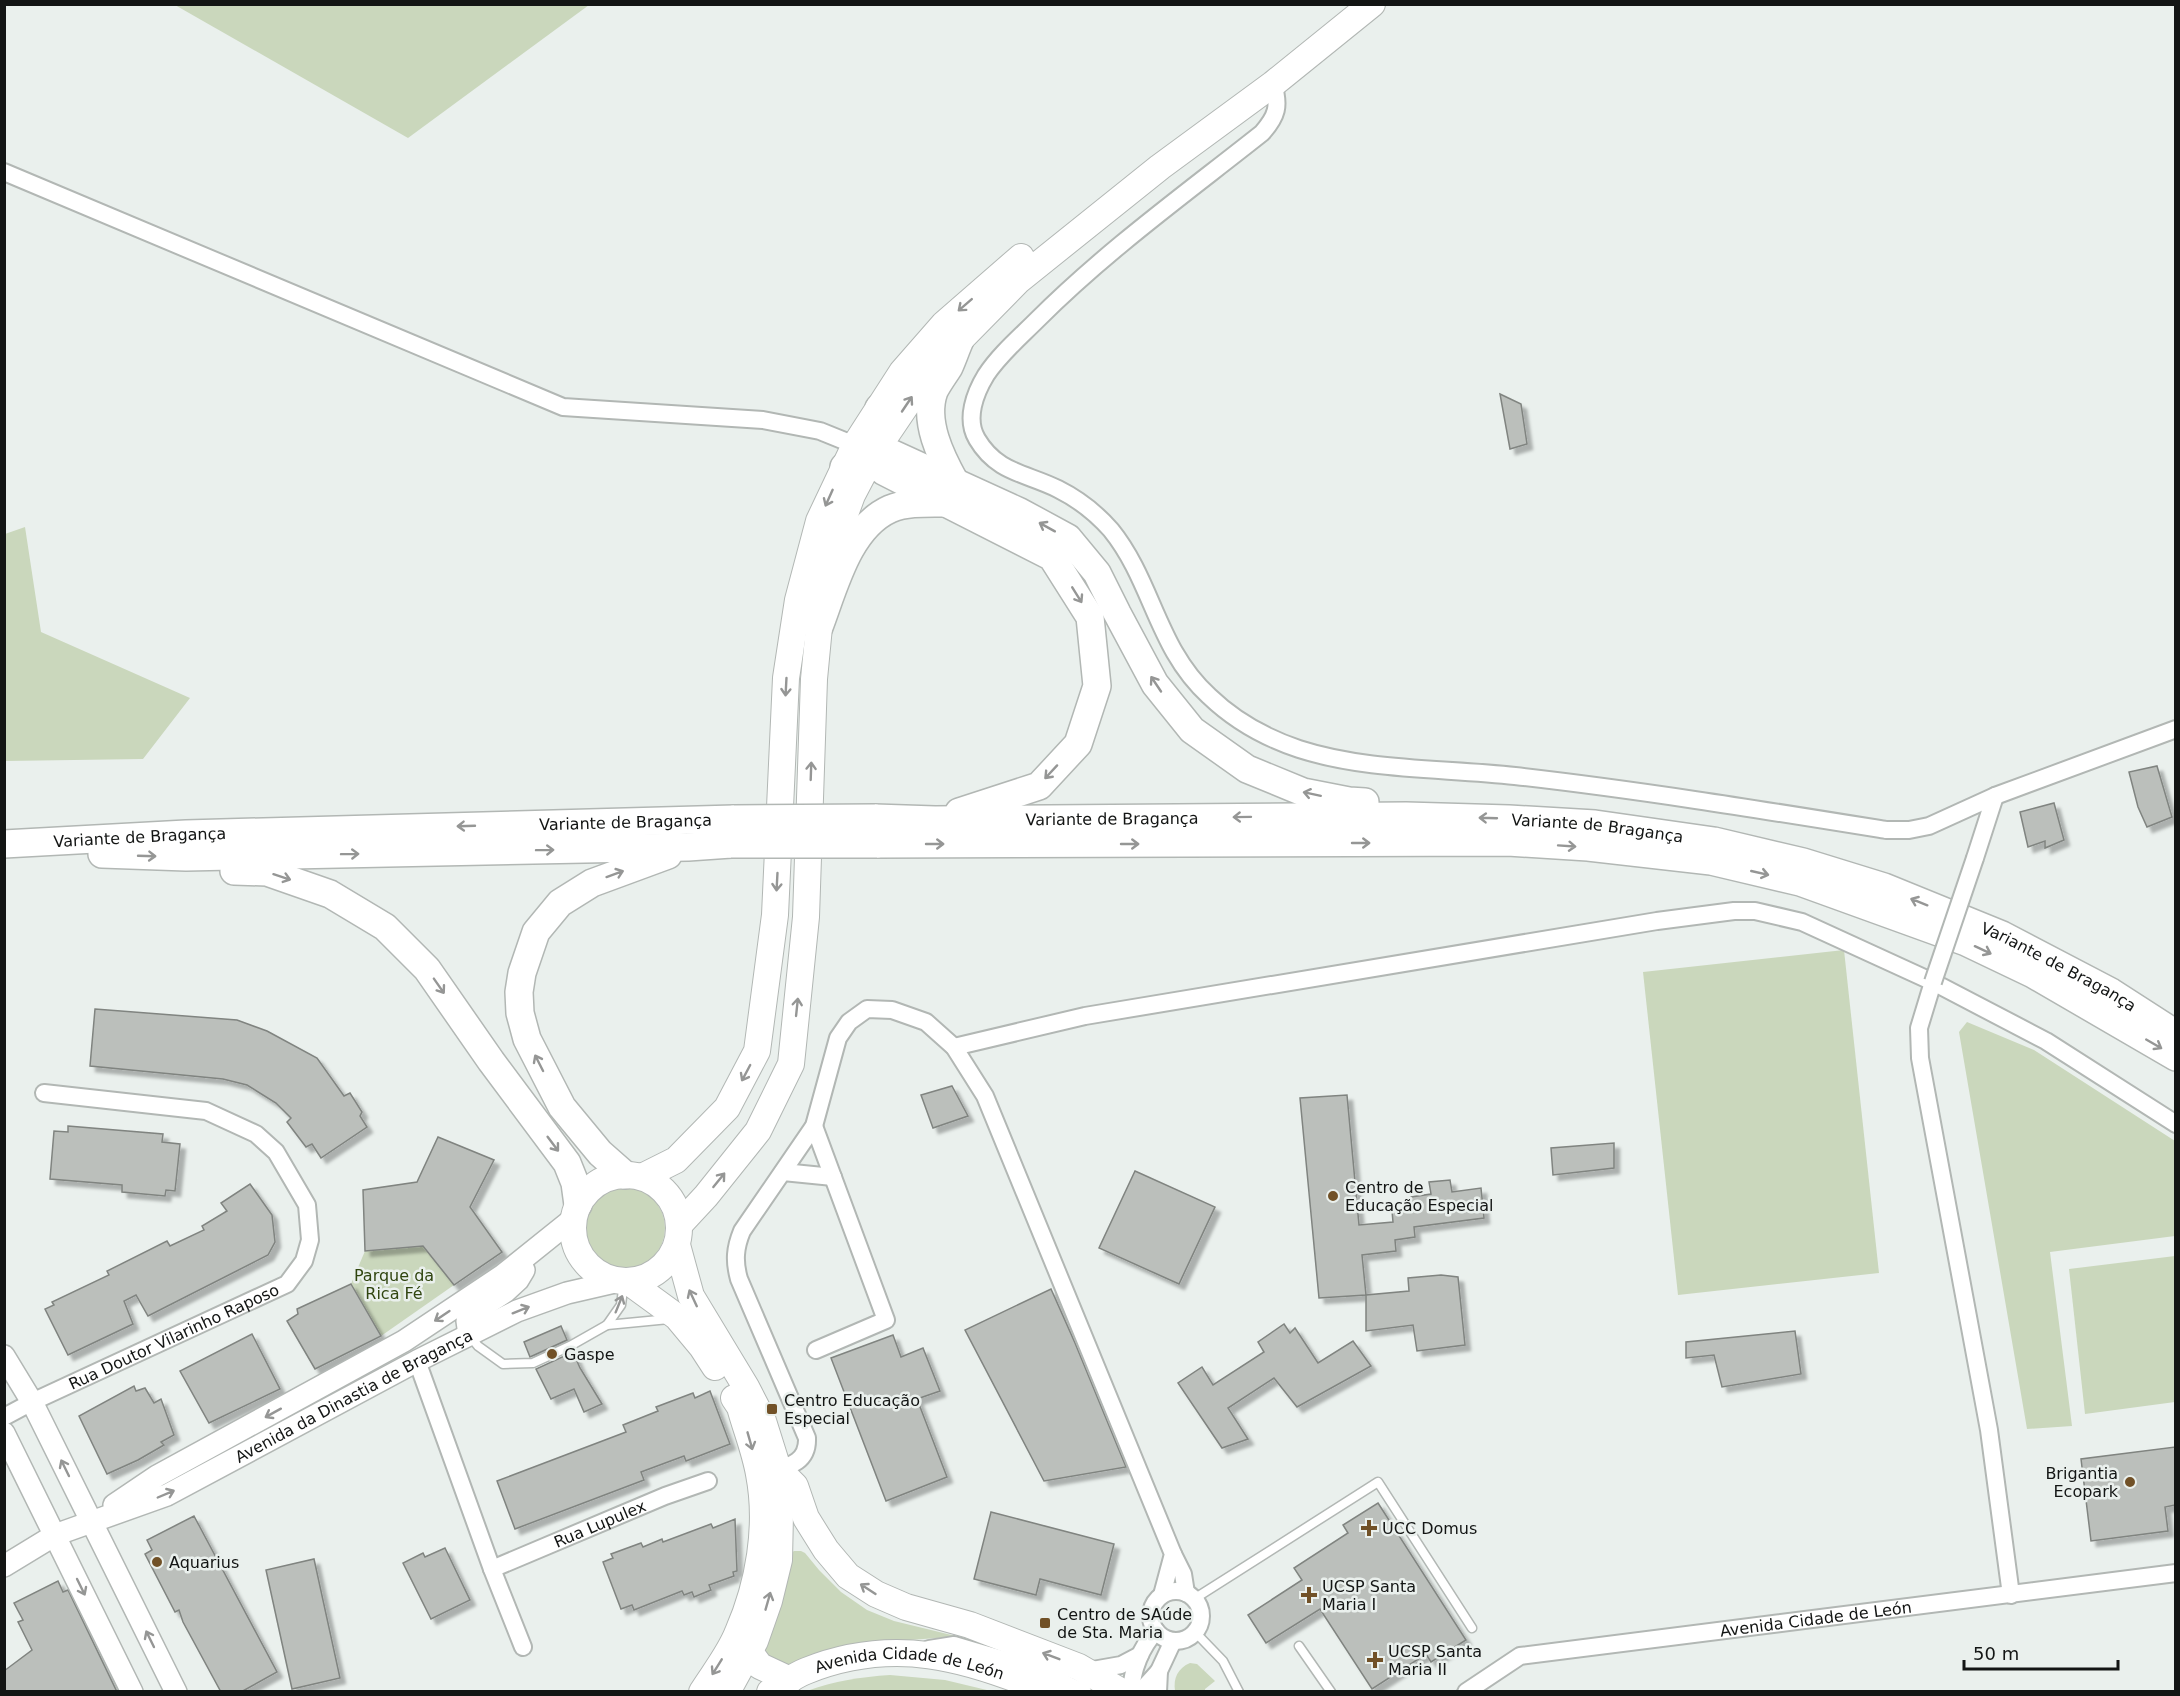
<svg xmlns="http://www.w3.org/2000/svg" width="2180" height="1696" font-family="'DejaVu Sans',sans-serif">
  <style>
    .green { fill: #cad7bc }
    .building { fill: #bbbfbb; stroke: #808480; stroke-width: 1.5; filter: url(#shadow) }
    .lines { fill: none; stroke-linecap: round; stroke-linejoin: round }
    .service-casing { stroke: #b2b7b4; stroke-width: 11 }
    .minor-casing { stroke: #b2b7b4; stroke-width: 20 }
    .tertiary-casing { stroke: #b2b7b4; stroke-width: 24 }
    .primary-casing { stroke: #b2b7b4; stroke-width: 28 }
    .trunk-casing { stroke: #b2b7b4; stroke-width: 30 }
    .service { stroke: #fff; stroke-width: 8 }
    .minor { stroke: #fff; stroke-width: 16 }
    .tertiary { stroke: #fff; stroke-width: 21 }
    .primary { stroke: #fff; stroke-width: 26 }
    .trunk { stroke: #fff; stroke-width: 27 }
    .minor-bridge-casing { stroke: #b2b7b4; stroke-width: 20; stroke-linecap: butt }
    .trunk-bridge-casing { stroke: #b2b7b4; stroke-width: 30; stroke-linecap: butt }
    .minor-bridge { stroke: #fff; stroke-width: 16 }
    .trunk-bridge { stroke: #fff; stroke-width: 27 }
    .oneway { stroke: #959695 }
    .poi-dot { fill: #715127; stroke: #eaf0ed; stroke-width: 2 }
    .labels { text-anchor: middle; dominant-baseline: central; stroke-width: 5; stroke-linejoin: round; paint-order: stroke }
    .street-label { font-size: 16px; fill: #131514; stroke: #eaf0ed }
    .poi-label { font-size: 16px; fill: #131514; stroke: #eaf0ed; text-anchor: start }
    .park-label { font-size: 16px; fill: #30450f; stroke: #eaf0ed }
  </style>
  <defs>
    <filter id="shadow"><feDropShadow dx="5.5" dy="5.5" stdDeviation="1.5" flood-color="#0004"/></filter>
  </defs>
  <rect width="100%" height="100%" fill="#eaf0ed"/>
  <!-- green -->
  <g class="green">
    <polygon points="175,5 589,5 408,138"/>
    <polygon points="25,527 41,632 190,698 143,759 5,761 5,534"/>
    <polygon points="1844,950 1879,1273 1678,1295 1643,972"/>
    <polygon points="1967,1022 2034,1050 2175,1141 2175,1236 2050,1252 2072,1426 2027,1429 1959,1032"/>
    <circle cx="624" cy="1228" r="41"/>
    <polygon points="423,1246 454,1285 381,1336 351,1284 365,1251"/>
    <polygon points="2175,1256 2175,1402 2085,1414 2069,1269"/>
    <polygon points="794,1551 801,1551 805,1553 819,1570 841,1592 867,1610 894,1621 972,1640 951,1637 868,1643 786,1670 763,1652 781,1606 790,1554"/>
    <path d="M1190,1663L1197,1664L1215,1681L1205,1689V1691H1175C1173,1678 1178,1668 1190,1663Z"/>
    <path d="M890,1675L945,1680L991,1691H807C834,1681 861,1677 890,1675Z"/>
  </g>
  <!-- building -->
  <g class="building">
    <polygon points="1500,394 1521,404 1527,444 1510,449"/>
    <polygon points="2157,766 2172,817 2147,827 2138,807 2129,772"/>
    <polygon points="2054,803 2064,840 2045,848 2045,841 2028,847 2020,812"/>
    <polygon points="95,1009 237,1020 267,1031 317,1058 344,1096 350,1093 362,1112 360,1116 367,1127 321,1158 312,1144 306,1147 287,1122 291,1118 276,1103 247,1085 223,1079 90,1066"/>
    <polygon points="952,1086 968,1116 933,1128 921,1095"/>
    <polygon points="1347,1095 1359,1225 1393,1222 1392,1211 1412,1209 1411,1197 1431,1194 1429,1182 1450,1180 1452,1192 1481,1188 1484,1218 1414,1227 1415,1237 1395,1240 1396,1251 1362,1255 1366,1295 1319,1298 1300,1098"/>
    <polygon points="68,1126 163,1134 162,1142 180,1144 175,1191 166,1190 165,1196 122,1192 122,1185 50,1179 54,1131 68,1132"/>
    <polygon points="438,1137 494,1160 470,1207 502,1252 454,1285 423,1246 365,1251 363,1190 417,1182"/>
    <polygon points="1614,1143 1614,1168 1553,1175 1551,1148"/>
    <polygon points="1135,1171 1215,1207 1179,1284 1099,1248"/>
    <polygon points="250,1184 272,1215 275,1242 268,1255 148,1316 136,1295 124,1301 133,1324 68,1355 45,1309 54,1305 52,1302 109,1275 107,1271 167,1241 170,1246 204,1230 202,1226 227,1211 221,1203"/>
    <polygon points="1441,1275 1458,1277 1465,1345 1417,1351 1413,1325 1366,1331 1366,1295 1409,1291 1408,1278"/>
    <polygon points="351,1284 381,1336 315,1369 287,1321 298,1314 297,1309"/>
    <polygon points="1051,1289 1075,1343 1126,1467 1044,1481 965,1330"/>
    <polygon points="1284,1324 1290,1333 1295,1328 1318,1363 1353,1341 1371,1366 1297,1407 1274,1378 1228,1408 1248,1439 1222,1448 1178,1383 1202,1367 1213,1385 1264,1352 1258,1342"/>
    <polygon points="561,1326 567,1340 530,1357 524,1342"/>
    <polygon points="1795,1331 1801,1374 1722,1387 1714,1355 1686,1358 1686,1342"/>
    <polygon points="252,1334 280,1389 209,1423 180,1371"/>
    <polygon points="893,1335 901,1357 923,1348 940,1391 917,1399 947,1477 886,1501 831,1358"/>
    <polygon points="573,1352 580,1368 602,1404 584,1412 574,1389 551,1399 536,1369"/>
    <polygon points="134,1386 136,1391 145,1388 154,1403 161,1399 174,1435 161,1442 164,1445 138,1460 107,1474 79,1416"/>
    <polygon points="710,1391 730,1444 686,1461 684,1456 641,1472 644,1480 515,1529 497,1481 626,1432 623,1425 658,1411 656,1407 693,1393 695,1398"/>
    <polygon points="2175,1447 2175,1505 2165,1507 2168,1531 2091,1541 2081,1459"/>
    <polygon points="1378,1503 1466,1640 1431,1662 1426,1654 1372,1689 1320,1609 1266,1643 1248,1615 1302,1580 1294,1568 1348,1533 1343,1525"/>
    <polygon points="991,1512 1114,1544 1101,1595 1040,1579 1036,1595 974,1579"/>
    <polygon points="194,1516 277,1672 241,1692 221,1692 183,1622 179,1610 175,1612 145,1554 152,1550 147,1540"/>
    <polygon points="735,1519 737,1571 733,1572 734,1576 709,1585 711,1590 694,1597 692,1592 684,1595 682,1591 634,1610 632,1605 621,1609 603,1562 613,1558 611,1554 641,1543 643,1547 662,1539 663,1542 711,1524 713,1528"/>
    <polygon points="445,1548 470,1600 431,1619 403,1563 423,1553 425,1557"/>
    <polygon points="314,1559 340,1678 292,1689 266,1570"/>
    <polygon points="58,1581 63,1592 68,1590 117,1692 4,1692 4,1671 32,1650 18,1622 23,1620 14,1603"/>
  </g>
  <g class="lines">
    <defs>
      <g id="service">
        <polyline points="607,1325 669,1319"/>
        <polyline points="469,1335 478,1346 503,1364 533,1363 570,1346 607,1325 621,1305 624,1282"/>
        <polyline points="1194,1599 1378,1482 1472,1628"/>
        <polyline points="1195,1632 1223,1661 1239,1692"/>
        <polyline points="1299,1646 1331,1692"/>
      </g>
      <g id="minor">
        <path d="M1273,84C1280,106 1277,116 1262,133C1185,194 1106,251 1037,320C1020,337 999,355 986,375C975,393 965,419 977,439C997,473 1026,473 1058,489C1078,499 1096,513 1111,530C1153,582 1157,649 1209,696C1235,721 1266,738 1299,749C1367,771 1444,768 1515,776C1639,790 1762,810 1886,830H1909L1929,826L1995,796L2176,729"/>
        <polyline points="4,172 563,407 763,420 820,431 862,448"/>
        <polyline points="1975,858 1995,796"/>
        <polyline points="1933,982 1919,1028 1920,1058 1989,1430 2011,1595"/>
        <polyline points="954,1047 1085,1016 1657,921 1734,911 1755,911 1802,922 1933,982 2046,1041 2176,1124"/>
        <polyline points="814,1126 886,1320 816,1350"/>
        <polyline points="783,1172 833,1177"/>
        <polyline points="417,1361 492,1569 523,1647"/>
        <path id="s1" d="M4,1417L32,1402L287,1284L304,1261L310,1240L307,1205L276,1152L256,1134L206,1111L44,1093"/>
        <path d="M772,1471C791,1466 808,1461 807,1438L739,1279C734,1261 735,1248 742,1231L814,1126L838,1038L849,1022L867,1009L892,1010L926,1022L954,1047L985,1096L1173,1554L1162,1595"/>
        <polyline points="1173,1554 1183,1574 1186,1593"/>
        <path id="s2" d="M492,1569L665,1496L708,1481"/>
        <circle cx="1176" cy="1616" r="25"/>
        <polyline points="929,1649 954,1645 1032,1668 1083,1692"/>
        <polyline points="1087,1671 1121,1665 1140,1655"/>
        <path d="M1131,1692C1132,1670 1141,1647 1156,1631"/>
        <polyline points="1140,1692 1159,1671 1173,1641"/>
        <polyline points="1158,1692 1159,1671"/>
        <path id="s3" d="M1466,1692L1520,1656L2176,1573"/>
      </g>
      <g id="tertiary">
        <polyline points="469,1335 467,1321 471,1314 505,1292 518,1280 524,1270"/>
        <polyline points="4,1356 32,1402 176,1692"/>
        <polyline points="4,1433 132,1692"/>
        <polyline points="114,1505 157,1476 404,1341 503,1275 574,1218"/>
        <path id="s4" d="M4,1566L55,1535L167,1495L417,1361L517,1311L567,1293L619,1281"/>
      </g>
      <g id="primary">
        <circle cx="626" cy="1228" r="53"/>
        <polyline points="642,1177 676,1160 727,1108 757,1051 775,915 786,678 798,600 819,521 855,445 902,372 944,324 1021,257"/>
        <polyline points="680,1224 706,1196 758,1131 791,1064 806,917 814,679 819,627 827,575 841,525 852,495 874,453 922,382 960,340 1019,280 1160,167 1273,84 1372,4"/>
        <polyline points="677,1245 691,1296 746,1387 762,1418 778,1469 780,1514 779,1560 769,1601 755,1641 727,1692"/>
        <polyline points="629,1282 677,1317 702,1347 715,1367"/>
        <polyline points="778,1469 795,1486 806,1518 826,1550 848,1576 876,1594 906,1607 970,1625 1079,1667 1122,1692"/>
        <polyline points="741,1640 760,1666 790,1680"/>
        <path d="M702,1692C714,1673 730,1653 738,1632C759,1584 769,1526 759,1474C755,1451 746,1429 740,1407L734,1398"/>
        <path id="s5" d="M770,1692C782,1685 793,1676 806,1671C893,1636 966,1657 1049,1692"/>
      </g>
      <g id="trunk">
        <polyline points="879,408 880,419 870,437 874,453 883,471 1052,557 1090,617 1097,686 1078,744 1039,786 959,812"/>
        <polyline points="844,467 874,453 893,454 1020,512 1068,538 1097,573 1117,613 1155,684 1192,730 1247,769 1303,792 1349,801 1365,802"/>
        <path d="M955,482C941,457 923,421 934,391C938,383 944,375 949,367C953,358 956,349 960,340"/>
        <path d="M819,627C834,588 848,528 890,509C906,502 927,503 945,503"/>
        <path id="s6" d="M875,818L935,820L1406,816L1509,819L1595,824L1714,841L1803,862L1884,887L2002,935L2111,992L2176,1034"/>
        <path id="s7" d="M4,844L186,834L734,819"/>
        <polyline points="877,844 1508,842 1588,847 1711,861 1800,882 1966,942 2033,974 2176,1057"/>
        <polyline points="102,854 186,857 688,847 731,844"/>
        <polyline points="234,871 267,872 330,894 385,927 427,969 491,1061 567,1163 575,1183 578,1205"/>
        <polyline points="625,1175 600,1153 562,1107 527,1039 520,1013 519,992 522,973 536,932 560,903 592,883 668,855"/>
      </g>
    </defs>
    <!-- service casing -->
    <use href="#service" class="service-casing"/>
    <!-- minor casing -->
    <use href="#minor" class="minor-casing"/>
    <!-- tertiary casing -->
    <use href="#tertiary" class="tertiary-casing"/>
    <!-- primary casing -->
    <use href="#primary" class="primary-casing"/>
    <!-- trunk casing -->
    <use href="#trunk" class="trunk-casing"/>
    <!-- service -->
    <use href="#service" class="service"/>
    <!-- minor -->
    <use href="#minor" class="minor"/>
    <!-- tertiary -->
    <use href="#tertiary" class="tertiary"/>
    <!-- primary -->
    <use href="#primary" class="primary"/>
    <!-- trunk -->
    <use href="#trunk" class="trunk"/>
    <defs>
      <polyline id="minor-bridge" points="1933,982 1975,858"/>
      <g id="trunk-bridge">
        <polyline points="734,819 875,818"/>
        <polyline points="731,844 877,844"/>
      </g>
    </defs>
    <!-- minor-bridge casing -->
    <use href="#minor-bridge" class="minor-bridge-casing"/>
    <!-- trunk-bridge casing -->
    <use href="#trunk-bridge" class="trunk-bridge-casing"/>
    <!-- minor-bridge -->
    <use href="#minor-bridge" class="minor-bridge"/>
    <!-- trunk-bridge -->
    <use href="#trunk-bridge" class="trunk-bridge"/>
  </g>
  <!-- one-way arrows -->
  <defs><path id="oneway-shaft" d="M-6 0H5M1.5-3L5.5 0L1.5 3" fill="none" stroke-width="1.6" stroke-linecap="round" stroke-linejoin="round" transform="scale(1.5)"/></defs>
  <g class="oneway">
    <use href="#oneway-shaft" transform="translate(965 305) rotate(139)"/>
    <use href="#oneway-shaft" transform="translate(907 404) rotate(-56)"/>
    <use href="#oneway-shaft" transform="translate(829 498) rotate(114)"/>
    <use href="#oneway-shaft" transform="translate(1047 527) rotate(-151)"/>
    <use href="#oneway-shaft" transform="translate(1077 595) rotate(58)"/>
    <use href="#oneway-shaft" transform="translate(1156 684) rotate(-124)"/>
    <use href="#oneway-shaft" transform="translate(786 687) rotate(93)"/>
    <use href="#oneway-shaft" transform="translate(811 771) rotate(-88)"/>
    <use href="#oneway-shaft" transform="translate(1051 772) rotate(133)"/>
    <use href="#oneway-shaft" transform="translate(1312 794) rotate(-168)"/>
    <use href="#oneway-shaft" transform="translate(1242 817) rotate(179)"/>
    <use href="#oneway-shaft" transform="translate(1488 818) rotate(-178)"/>
    <use href="#oneway-shaft" transform="translate(466 826) rotate(178)"/>
    <use href="#oneway-shaft" transform="translate(1361 843)"/>
    <use href="#oneway-shaft" transform="translate(935 844)"/>
    <use href="#oneway-shaft" transform="translate(1130 844)"/>
    <use href="#oneway-shaft" transform="translate(1567 846) rotate(4)"/>
    <use href="#oneway-shaft" transform="translate(545 850) rotate(-1)"/>
    <use href="#oneway-shaft" transform="translate(350 854) rotate(-1)"/>
    <use href="#oneway-shaft" transform="translate(147 856) rotate(2)"/>
    <use href="#oneway-shaft" transform="translate(1760 873) rotate(13)"/>
    <use href="#oneway-shaft" transform="translate(615 874) rotate(-20)"/>
    <use href="#oneway-shaft" transform="translate(282 877) rotate(18)"/>
    <use href="#oneway-shaft" transform="translate(777 882) rotate(93)"/>
    <use href="#oneway-shaft" transform="translate(1919 902) rotate(-158)"/>
    <use href="#oneway-shaft" transform="translate(1983 950) rotate(25)"/>
    <use href="#oneway-shaft" transform="translate(439 986) rotate(55)"/>
    <use href="#oneway-shaft" transform="translate(797 1007) rotate(-84)"/>
    <use href="#oneway-shaft" transform="translate(2154 1044) rotate(30)"/>
    <use href="#oneway-shaft" transform="translate(539 1063) rotate(-117)"/>
    <use href="#oneway-shaft" transform="translate(746 1073) rotate(118)"/>
    <use href="#oneway-shaft" transform="translate(553 1144) rotate(53)"/>
    <use href="#oneway-shaft" transform="translate(719 1180) rotate(-51)"/>
    <use href="#oneway-shaft" transform="translate(693 1298) rotate(-115)"/>
    <use href="#oneway-shaft" transform="translate(619 1304) rotate(-68)"/>
    <use href="#oneway-shaft" transform="translate(521 1310) rotate(-22)"/>
    <use href="#oneway-shaft" transform="translate(442 1316) rotate(146)"/>
    <use href="#oneway-shaft" transform="translate(273 1413) rotate(151)"/>
    <use href="#oneway-shaft" transform="translate(750 1441) rotate(74)"/>
    <use href="#oneway-shaft" transform="translate(65 1468) rotate(-116)"/>
    <use href="#oneway-shaft" transform="translate(166 1494) rotate(-23)"/>
    <use href="#oneway-shaft" transform="translate(81 1587) rotate(64)"/>
    <use href="#oneway-shaft" transform="translate(868 1589) rotate(-147)"/>
    <use href="#oneway-shaft" transform="translate(768 1601) rotate(-74)"/>
    <use href="#oneway-shaft" transform="translate(150 1639) rotate(-116)"/>
    <use href="#oneway-shaft" transform="translate(1051 1656) rotate(-159)"/>
    <use href="#oneway-shaft" transform="translate(717 1667) rotate(122)"/>
  </g>
  <!-- markers -->
  <g class="poi-dot">
    <circle cx="1333" cy="1196" r="6"/>
    <circle cx="552" cy="1354" r="6"/>
    <rect x="766" y="1403" width="12" height="12" rx="3"/>
    <circle cx="2130" cy="1482" r="6"/>
    <path d="M1366 1519h6v6h6v6h-6v6h-6v-6h-6v-6h6z"/>
    <circle cx="157" cy="1562" r="6"/>
    <path d="M1306 1586h6v6h6v6h-6v6h-6v-6h-6v-6h6z"/>
    <rect x="1039" y="1617" width="12" height="12" rx="3"/>
    <path d="M1372 1651h6v6h6v6h-6v6h-6v-6h-6v-6h6z"/>
  </g>
  <g class="labels">
    <!-- street labels -->
    <g class="street-label">
      <text stroke="none"><textPath href="#s6" startOffset="237">Variante de Bragança</textPath></text>
      <text stroke="none"><textPath href="#s7" startOffset="622">Variante de Bragança</textPath></text>
      <text stroke="none"><textPath href="#s6" startOffset="723">Variante de Bragança</textPath></text>
      <text stroke="none"><textPath href="#s7" startOffset="136">Variante de Bragança</textPath></text>
      <text stroke="none"><textPath href="#s6" startOffset="1209">Variante de Bragança</textPath></text>
      <text stroke="none"><textPath href="#s1" startOffset="188">Rua Doutor Vilarinho Raposo</textPath></text>
      <text stroke="none"><textPath href="#s4" startOffset="390">Avenida da Dinastia de Bragança</textPath></text>
      <text stroke="none"><textPath href="#s2" startOffset="117">Rua Lupulex</textPath></text>
      <text stroke="none"><textPath href="#s3" startOffset="363">Avenida Cidade de León</textPath></text>
      <text stroke="none"><textPath href="#s5" startOffset="148">Avenida Cidade de León</textPath></text>
    </g>
    <!-- poi labels -->
    <g class="poi-label">
      <text x="1345" y="1187">Centro de<tspan x="1345" dy="18">Educação Especial</tspan></text>
      <text x="564" y="1354">Gaspe</text>
      <text x="784" y="1400">Centro Educação<tspan x="784" dy="18">Especial</tspan></text>
      <text x="2118" y="1473" text-anchor="end">Brigantia<tspan x="2118" dy="18">Ecopark</tspan></text>
      <text x="1382" y="1528">UCC Domus</text>
      <text x="169" y="1562">Aquarius</text>
      <text x="1322" y="1586">UCSP Santa<tspan x="1322" dy="18">Maria I</tspan></text>
      <text x="1057" y="1614">Centro de SAúde<tspan x="1057" dy="18">de Sta. Maria</tspan></text>
      <text x="1388" y="1651">UCSP Santa<tspan x="1388" dy="18">Maria II</tspan></text>
    </g>
    <!-- park labels -->
    <g class="park-label">
      <text x="394" y="1275">Parque da<tspan x="394" dy="18">Rica Fé</tspan></text>
    </g>
  </g>
  <!-- border -->
  <rect width="2180" height="1696" fill="none" stroke="#131514" stroke-width="12"/>
  <!-- scale -->
  <path d="M1964 1660v9h154v-9" fill="none" stroke="#131514" stroke-width="3"/>
  <text x="1973" y="1660" font-size="18" fill="#131514" stroke="#eaf0ed" stroke-width="4.5" paint-order="stroke">50 m</text>
</svg>
